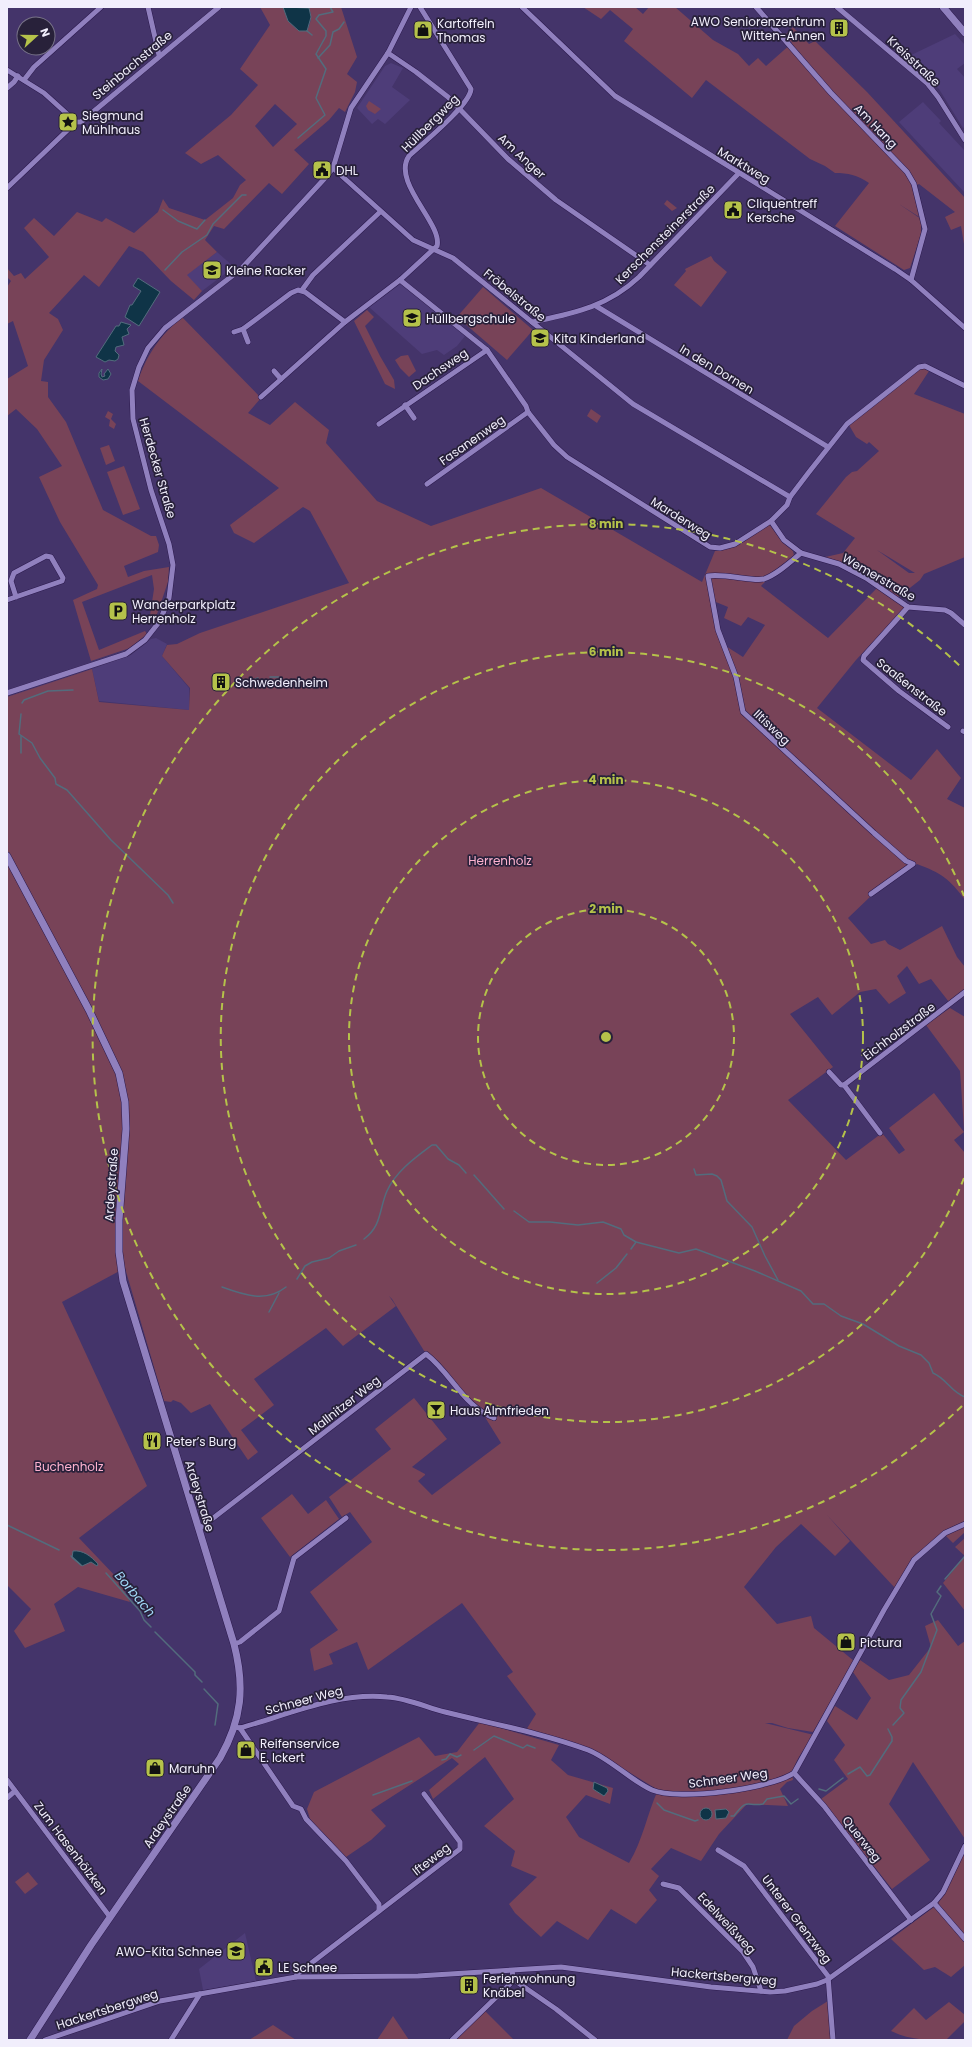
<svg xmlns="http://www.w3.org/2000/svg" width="972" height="2047" font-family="Poppins,sans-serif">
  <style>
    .built { fill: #4e3d79 }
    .green { fill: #784358; fill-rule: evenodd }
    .water { fill: #0f3447; stroke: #536c7d }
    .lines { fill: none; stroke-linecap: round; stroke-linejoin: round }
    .stream { stroke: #536c7d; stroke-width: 1.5 }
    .street-casing { stroke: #2b194d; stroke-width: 6 }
    .secondary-casing { stroke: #2b194d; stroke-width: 8 }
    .street { stroke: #9080be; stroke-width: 5 }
    .secondary { stroke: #9080be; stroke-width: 7 }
    .ring { fill: none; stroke: #b5c24a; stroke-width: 2; stroke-dasharray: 7 5 }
    .labels { text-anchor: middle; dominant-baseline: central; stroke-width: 3.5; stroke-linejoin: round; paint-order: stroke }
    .poi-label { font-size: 12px; fill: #f1eefc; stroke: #28213a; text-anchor: start }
    .street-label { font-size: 12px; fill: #f1eefc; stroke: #28213a }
    .park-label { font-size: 12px; fill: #feb2cf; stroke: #28213a }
    .water-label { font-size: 13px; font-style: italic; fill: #a1d7f7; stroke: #28213a }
    .centre { fill: #b5c24a; stroke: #28213a; stroke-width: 2 }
    .ring-label { font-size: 12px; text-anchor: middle; font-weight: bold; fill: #b5c24a; stroke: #28213a; stroke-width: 3.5; stroke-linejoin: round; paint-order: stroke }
  </style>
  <rect width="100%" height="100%" fill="#44346a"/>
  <!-- built -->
  <g class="built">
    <polygon points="955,34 965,45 965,63 957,69 965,78 965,127 963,128 939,89 907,57"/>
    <polygon points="391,63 403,68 392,87 410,100 385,124 378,119 372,124 357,108 385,66"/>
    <polygon points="923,102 941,121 939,123 965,151 965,193 899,122"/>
    <polygon points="217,252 234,267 202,291 186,275"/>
    <polygon points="400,284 465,336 457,346 444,355 437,350 422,354 369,307"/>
    <polygon points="156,638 167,644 162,656 189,688 189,710 99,701 92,669 131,655 151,639"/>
    <polygon points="245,1933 256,1981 203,1990 199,1969"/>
  </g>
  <!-- green -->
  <g class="green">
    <path d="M260,7H283L288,21L299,31H307C311,22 313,15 308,7H341L357,57L347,74L357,82L355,92L345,112L339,108L329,120L294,150L309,164L282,194L269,183L224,229L214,226L205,240L217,252L187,275L202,291L194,300L171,281L143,252L129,246L99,287L84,275L49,313L58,319L63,330L44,360L41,381L48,382V397L66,422L103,510L151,536H156L159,545L158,552L124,566L128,577L144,571L169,567L168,582L156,617L150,615L154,589L152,575L82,602L99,650L145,631L147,634L130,648L91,661L73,600L97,589L98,585L60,522L39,477L62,466L37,429L16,409L7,416V379L28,366L13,321L7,324V287L11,281L7,277V268L14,276L21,273L25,279L49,257L24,228L34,218L54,236L77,212L102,222L106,218L134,233L158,212L163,199L169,208L205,220L233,198L240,185L246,180L218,155L201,164L185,153L231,115L258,85L240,69L270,25ZM275,104L297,124L273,147L255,126Z"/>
    <path d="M583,7H635L643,14L649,7H675L713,40L738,54L749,66L758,58L766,66L792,43L785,35L793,27L809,44L815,41L867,92L965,198V250L961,226L951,230L945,217L955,212L919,184L913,187L921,218L899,204L921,219V234L910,268L904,270L835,226L869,183C857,175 848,173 835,173L825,166L810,159L706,80L692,98L624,41L633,29L610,10L601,19Z"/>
    <polygon points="369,101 381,109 375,114 368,110 366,106"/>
    <polygon points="667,200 677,208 672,211 664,204"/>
    <polygon points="711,256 714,261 727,272 701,307 674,285 686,271 685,269"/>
    <polygon points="483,287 533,330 507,360 457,317"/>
    <polygon points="367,310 374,317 365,326 380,356 394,380 395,389 385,384 354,321"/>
    <path d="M182,317L261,398L248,413L270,425L295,402L329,430L326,443L377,501L431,526L541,488L702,582L715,551L736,545L769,524L782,542L793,551L794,556L779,567L761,586L828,638L877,588L905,607L856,660L817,708L911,780L937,749L961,778L947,799L965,808V900C950,879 941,873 917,864L871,896L848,918L871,944L885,940L888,944L900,950L942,926L957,957L965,967V990L949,1002L931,979L919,984L907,966L897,976L906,993L889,1004L876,989L860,992L832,1015L818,997L790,1014L833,1067L788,1100L846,1160L882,1133L899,1154L905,1150L889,1128L934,1093L964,1132L954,1140L965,1153V1521L944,1531L912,1558L895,1588L827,1515L850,1541L835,1556L801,1524L776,1547L744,1587L777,1624L811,1616L814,1628L854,1661L813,1732L788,1728L772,1723H765L814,1735C806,1747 790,1765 793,1780L787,1782L780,1789L788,1806L747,1804L719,1834L701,1861L671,1848L651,1869L659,1876L649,1890L657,1900L636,1924L611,1909L588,1940L557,1921L541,1937L515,1913L509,1904L537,1877L511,1866L515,1851L484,1826L514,1799L485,1757L433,1799L429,1790L459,1764L452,1758L371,1810L386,1826L371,1840L346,1857L310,1819L307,1809L314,1792L419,1737L435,1756L457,1752L480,1722L559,1745L551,1760L568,1775L613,1788L610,1804L586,1795L566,1817L579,1837L629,1863C643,1840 647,1814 658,1790L590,1748L526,1730L536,1714L507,1676L513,1672L462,1603L368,1670L357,1642L329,1654L333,1664L314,1671L310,1649L338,1630L310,1592L372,1542L350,1512L342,1517L329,1497L391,1449L375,1429L414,1398L447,1439L412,1467L425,1474V1475L418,1481L432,1495L501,1443L483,1414L426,1354L392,1299L389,1296L396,1306L343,1346L326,1328L254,1379L274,1405L241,1430L258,1452L248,1460L210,1404L191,1413L181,1403L173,1400L171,1402L164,1401L125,1268L62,1302L147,1486L79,1538L119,1580L130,1602L78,1587L54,1604L65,1631L25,1648L14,1631L31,1609L7,1585V697L92,669L99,702L189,710L190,688L162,656L167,645L177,644L200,633L349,583L310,511L303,507L254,543L234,533L230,525L279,488L138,381C147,354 160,336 182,317ZM711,600L728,607L724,618L741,626L748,617L765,625L743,657L721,643Z"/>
    <polygon points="408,355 416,371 409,377 400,368 395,360 401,356"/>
    <path d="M923,368L929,371L914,394L965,414V557L924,574L920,580L897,598L866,577L821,558L843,553L855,538L816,514L846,477L852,472L857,471L879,451L869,442L867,444L856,437L849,425L919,369ZM877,550L915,573H909Z"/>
    <polygon points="591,409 601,416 597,423 587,416"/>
    <polygon points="108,411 113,414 111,419 116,424 114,429 109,426 110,420 105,417"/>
    <polygon points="109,445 115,461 106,465 100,448"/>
    <polygon points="124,466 140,509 123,515 107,472"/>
    <polygon points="950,1008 965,1017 964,1129 960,1071 926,1025"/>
    <polygon points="292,1494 308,1514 326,1500 339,1519 290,1557 261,1518"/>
    <polygon points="965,1525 965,1532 953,1543 945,1535"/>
    <polygon points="965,1538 965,1611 943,1583 965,1556 955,1547"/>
    <polygon points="938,1620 958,1646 965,1641 965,1839 913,1762 889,1804 930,1860 892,1889 821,1799 848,1779 834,1760 845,1745 827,1721 835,1706 857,1720 871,1698 853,1672 860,1660 889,1680 909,1675 931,1647 925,1626"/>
    <polygon points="965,1850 965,1937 938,1903 951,1882"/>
    <polygon points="28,1872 38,1884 25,1894 15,1882"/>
    <polygon points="934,1907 943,1912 965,1942 965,1965 951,1977 935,1967 924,1970 891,1939"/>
    <polygon points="828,2001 831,2040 787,2040 794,2026 812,2011"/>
    <path d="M949,2002L965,2015V2021L946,2040C926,2040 910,2040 891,2031L914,2008L926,2020Z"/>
    <polygon points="485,2011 514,2040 454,2040"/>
    <polygon points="393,2016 409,2040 377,2040"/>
    <polygon points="273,2025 296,2040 249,2040"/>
  </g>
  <!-- water -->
  <g class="water">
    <polygon points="283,7 309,8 311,17 307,31 299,31 288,21"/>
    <polygon points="138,278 160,292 139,326 125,317 130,305 132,305 141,291 133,286"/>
    <polygon points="121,322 131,325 127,329 129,334 122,337 124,345 116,347 115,351 119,355 118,359 115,361 109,360 105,362 96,357 116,326 119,326"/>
    <polygon points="102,369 101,374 102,377 105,376 104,374 108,369 111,374 108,379 103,380 99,377 99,373"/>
    <path d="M73,1551C83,1550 91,1556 98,1564L97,1566L91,1562L82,1566L72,1558Z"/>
    <polygon points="594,1782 607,1788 608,1791 604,1796 593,1789"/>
    <circle cx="706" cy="1814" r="6"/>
    <polygon points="726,1809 729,1812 726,1818 716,1819 715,1810"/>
  </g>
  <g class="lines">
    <!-- stream -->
    <g class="stream">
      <polyline points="307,31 312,35"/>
      <polyline points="318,58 330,45 333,32 339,29 344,22"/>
      <polyline points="298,138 325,115 316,98 326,69 316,54 326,36 326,31 316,19 319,15 333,12 330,7"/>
      <polyline points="163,210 178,221 197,229 205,220"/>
      <polyline points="165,270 182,252 207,235 213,224 242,195 246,195"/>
      <polyline points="270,677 279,677"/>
      <polyline points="245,683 258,678"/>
      <polyline points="22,703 24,700 48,691 73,690"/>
      <polyline points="21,714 19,734 32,743 40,758 55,778 56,784 67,790 111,840 168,895 173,903"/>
      <polyline points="21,736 21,753"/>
      <polyline points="694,1169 696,1175 712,1174 717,1176 721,1180 727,1201 752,1227 765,1256 778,1280"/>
      <polyline points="474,1175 504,1209"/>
      <path d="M514,1211L529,1222H550L578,1225L603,1222L621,1229L624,1235L636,1242L679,1253L696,1249L755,1271L801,1291L813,1304H824L841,1316L863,1324L899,1346L921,1355L929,1363L933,1373C947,1379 951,1392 965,1397"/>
      <path d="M364,1239C382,1226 379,1209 387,1191C396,1171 416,1157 432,1145H436L448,1159L459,1165L466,1173"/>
      <polyline points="631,1249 636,1242"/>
      <polyline points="297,1279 305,1266 312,1262 329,1258 339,1251 356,1245"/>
      <polyline points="597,1283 616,1268 627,1254"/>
      <path d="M222,1287C244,1295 266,1303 286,1287"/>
      <polyline points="269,1312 279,1293"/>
      <polyline points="7,1525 59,1550"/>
      <polyline points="71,1556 81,1565"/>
      <polyline points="106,1573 140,1611 144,1620 151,1627"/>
      <polyline points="945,1579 965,1556"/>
      <polyline points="155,1632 195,1672 195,1675 202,1682"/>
      <polyline points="204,1689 218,1704 215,1725"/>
      <polyline points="893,1725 904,1713 900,1708 901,1700 921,1672 937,1630 931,1614 941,1596 937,1592 941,1586"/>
      <polyline points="474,1750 494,1736 523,1748 527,1745 535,1748"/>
      <polyline points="442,1760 446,1759 450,1754 457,1757 461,1755"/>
      <polyline points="848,1774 860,1767 867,1776 870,1775 892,1741 892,1737 888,1729"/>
      <polyline points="819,1789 826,1791 843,1778"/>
      <polyline points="373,1795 412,1781"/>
      <polyline points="657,1803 664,1810 695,1821 698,1820"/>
      <path d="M731,1816H734C748,1797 746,1807 763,1804L767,1799L784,1796L791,1804L798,1799"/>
    </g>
    <defs>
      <g id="street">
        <polyline points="148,7 159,55"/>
        <polyline points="522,7 615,96 895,269 911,280 965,328"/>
        <polyline points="756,7 831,93 907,172 914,184 925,229 911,280"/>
        <polyline points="837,7 927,83 938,97 965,140"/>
        <polyline points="388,53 416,72 448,97 508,159 556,200 650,265"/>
        <polyline points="7,70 44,93 76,122"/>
        <polyline points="24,80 34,67 101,7"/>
        <polyline points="7,88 14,82 18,76"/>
        <polyline points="333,168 413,240 453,258 633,404 790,497"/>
        <polyline points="7,188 76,122 81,122 219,7"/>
        <polyline points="400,280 487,350 526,406 528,412 554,445 567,457 710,547 720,548 735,544 771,521 787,505 790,497 809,472 847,424 919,367 925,366 965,386"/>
        <polyline points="302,290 313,275 380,212"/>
        <polyline points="596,306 828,447"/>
        <path d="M532,322C574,313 607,307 639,277L739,173"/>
        <polyline points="234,332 243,329"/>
        <polyline points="248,342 243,329 291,293 298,290 305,292 345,322"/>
        <polyline points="274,371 281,379"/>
        <path d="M261,397L345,322L400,280L437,246C443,224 391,182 409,156C423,143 470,105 471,89L420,7"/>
        <polyline points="405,405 414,418"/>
        <polyline points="379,424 487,350"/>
        <polyline points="427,484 528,412"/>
        <polyline points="771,521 784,540 801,553 839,564 866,578 908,607 945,610 951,613 965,625"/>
        <path d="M801,553C790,562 778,574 764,579C754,582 724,573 708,576L718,630L736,677L743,712L874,833L906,861L913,864L871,894"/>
        <polyline points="7,600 62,581 63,578 51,557 46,556 14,573 11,581 16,597"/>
        <polyline points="908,607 864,656 863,660 899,691 948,727"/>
        <polyline points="7,693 126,654 145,640 160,621 169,598 173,565 169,544 151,490 133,419 132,390 139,367 148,348 165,328 241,269 326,177 333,168 351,108 388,53 411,7"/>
        <polyline points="963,731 965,732"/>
        <polyline points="829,1072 841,1085 844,1085"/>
        <polyline points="880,1133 844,1085 965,992"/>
        <path d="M199,1529L426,1354C451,1373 464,1407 494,1418"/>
        <polyline points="234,1644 240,1642 279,1611 294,1558 346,1518"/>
        <path d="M235,1727L240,1728C287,1715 337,1692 387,1697C406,1698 426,1707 445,1712C493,1724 542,1733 588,1750C609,1758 630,1780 652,1790C679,1801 770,1789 794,1773L884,1610L914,1560L945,1533L965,1524"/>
        <polyline points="240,1728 293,1806 301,1809 306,1819 346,1861 379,1904 379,1911"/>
        <polyline points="794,1773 824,1806 911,1920"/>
        <polyline points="7,1780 110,1917"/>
        <polyline points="7,1798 15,1791"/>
        <polyline points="718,1850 744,1866 828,1976 833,2040"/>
        <polyline points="663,1884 679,1888 743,1952 753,1967 761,1991"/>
        <polyline points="934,1903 965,1939"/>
        <polyline points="512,1971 514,1980 556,2009 595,2040"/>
        <polyline points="296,1977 297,1974 460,1849 460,1842 424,1794"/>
        <polyline points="45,2040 160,2001 296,1977 418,1976 561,1967 711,1987 770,1992 785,1991 817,1984 827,1980 934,1903 943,1892 965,1846"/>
        <polyline points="171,2040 200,1994"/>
        <polyline points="452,2040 514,1980"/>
      </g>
      <g id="secondary">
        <polyline points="943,7 965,33"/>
        <path d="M7,856L89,1010L119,1073L125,1102L126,1129L119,1220V1252L123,1281L234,1644C245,1687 242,1719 220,1758L91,1945L30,2040"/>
      </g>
    </defs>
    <!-- street casing -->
    <use href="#street" class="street-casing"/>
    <!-- secondary casing -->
    <use href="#secondary" class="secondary-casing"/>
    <!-- street -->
    <use href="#street" class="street"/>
    <!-- secondary -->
    <use href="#secondary" class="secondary"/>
  </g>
  <!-- distance rings -->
  <g class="ring">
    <circle cx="606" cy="1037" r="128"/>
    <circle cx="606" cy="1037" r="257"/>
    <path d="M964 1178A385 385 0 1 1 964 896"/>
    <path d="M962 1406A513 513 0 1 1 962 668"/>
  </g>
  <!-- icons -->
  <defs>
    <symbol id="building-square" viewBox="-11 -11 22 22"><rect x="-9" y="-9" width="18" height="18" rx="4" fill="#b5c24a" stroke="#28213a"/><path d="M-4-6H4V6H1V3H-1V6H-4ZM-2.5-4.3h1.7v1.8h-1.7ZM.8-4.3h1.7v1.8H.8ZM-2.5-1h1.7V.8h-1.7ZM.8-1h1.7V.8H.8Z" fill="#111"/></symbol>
    <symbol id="shop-square" viewBox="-11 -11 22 22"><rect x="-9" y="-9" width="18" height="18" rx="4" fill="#b5c24a" stroke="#28213a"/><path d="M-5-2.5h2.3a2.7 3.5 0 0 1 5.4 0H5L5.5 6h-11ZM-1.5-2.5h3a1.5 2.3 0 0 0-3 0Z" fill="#111"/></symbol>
    <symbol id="sight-square" viewBox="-11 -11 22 22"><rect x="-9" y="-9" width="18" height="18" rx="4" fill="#b5c24a" stroke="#28213a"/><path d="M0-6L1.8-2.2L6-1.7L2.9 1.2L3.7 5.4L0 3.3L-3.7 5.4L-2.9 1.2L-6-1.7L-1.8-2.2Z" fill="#111"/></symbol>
    <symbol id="civic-square" viewBox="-11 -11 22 22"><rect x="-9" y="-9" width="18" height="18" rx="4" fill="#b5c24a" stroke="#28213a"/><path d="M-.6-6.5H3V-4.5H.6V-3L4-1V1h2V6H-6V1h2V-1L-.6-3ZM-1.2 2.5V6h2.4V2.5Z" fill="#111"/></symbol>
    <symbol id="school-square" viewBox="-11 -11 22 22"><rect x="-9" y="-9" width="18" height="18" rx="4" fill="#b5c24a" stroke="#28213a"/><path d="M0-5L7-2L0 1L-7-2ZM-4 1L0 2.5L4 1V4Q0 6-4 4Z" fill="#111"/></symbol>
    <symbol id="parking-square" viewBox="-11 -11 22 22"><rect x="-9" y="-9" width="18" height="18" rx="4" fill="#b5c24a" stroke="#28213a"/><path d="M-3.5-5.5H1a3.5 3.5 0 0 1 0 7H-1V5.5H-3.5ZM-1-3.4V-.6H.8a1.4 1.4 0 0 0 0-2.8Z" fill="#111"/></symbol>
    <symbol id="bar-square" viewBox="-11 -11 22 22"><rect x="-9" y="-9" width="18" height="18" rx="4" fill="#b5c24a" stroke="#28213a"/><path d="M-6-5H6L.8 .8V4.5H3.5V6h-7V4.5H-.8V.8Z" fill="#111"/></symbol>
    <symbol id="restaurant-square" viewBox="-11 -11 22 22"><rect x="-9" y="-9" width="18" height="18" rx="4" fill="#b5c24a" stroke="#28213a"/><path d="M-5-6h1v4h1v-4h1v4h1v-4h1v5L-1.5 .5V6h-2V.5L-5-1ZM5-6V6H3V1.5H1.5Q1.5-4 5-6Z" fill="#111"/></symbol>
  </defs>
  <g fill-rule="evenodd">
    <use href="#building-square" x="828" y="17" width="22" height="22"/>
    <use href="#shop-square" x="412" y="19" width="22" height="22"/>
    <use href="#sight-square" x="57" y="111" width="22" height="22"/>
    <use href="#civic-square" x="311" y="159" width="22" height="22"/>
    <use href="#civic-square" x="722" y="199" width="22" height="22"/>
    <use href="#school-square" x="201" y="259" width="22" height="22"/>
    <use href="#school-square" x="401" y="307" width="22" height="22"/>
    <use href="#school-square" x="529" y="327" width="22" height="22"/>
    <use href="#parking-square" x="107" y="600" width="22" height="22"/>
    <use href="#building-square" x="210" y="671" width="22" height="22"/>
    <use href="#bar-square" x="425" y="1399" width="22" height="22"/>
    <use href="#restaurant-square" x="141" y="1430" width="22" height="22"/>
    <use href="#shop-square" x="835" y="1631" width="22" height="22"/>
    <use href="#shop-square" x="235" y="1739" width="22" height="22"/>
    <use href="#shop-square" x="144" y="1757" width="22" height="22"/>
    <use href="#school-square" x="225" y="1940" width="22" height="22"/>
    <use href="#civic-square" x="253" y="1956" width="22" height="22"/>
    <use href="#building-square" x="458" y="1974" width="22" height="22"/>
  </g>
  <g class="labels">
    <!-- poi labels -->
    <g class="poi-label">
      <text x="825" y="21" text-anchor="end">AWO Seniorenzentrum<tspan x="825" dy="14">Witten-Annen</tspan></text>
      <text x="437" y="23">Kartoffeln<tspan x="437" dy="14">Thomas</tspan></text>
      <text x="82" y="115">Siegmund<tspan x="82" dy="14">Mühlhaus</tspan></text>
      <text x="336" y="170">DHL</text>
      <text x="747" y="203">Cliquentreff<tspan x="747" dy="14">Kersche</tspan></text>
      <text x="226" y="270">Kleine Racker</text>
      <text x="426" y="318">Hüllbergschule</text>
      <text x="554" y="338">Kita Kinderland</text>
      <text x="132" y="604">Wanderparkplatz<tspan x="132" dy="14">Herrenholz</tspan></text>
      <text x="235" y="682">Schwedenheim</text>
      <text x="450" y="1410">Haus Almfrieden</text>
      <text x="166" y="1441">Peter’s Burg</text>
      <text x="860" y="1642">Pictura</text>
      <text x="260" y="1743">Reifenservice<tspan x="260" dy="14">E. Ickert</tspan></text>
      <text x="169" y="1768">Maruhn</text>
      <text x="222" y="1951" text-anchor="end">AWO-Kita Schnee</text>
      <text x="278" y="1967">LE Schnee</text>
      <text x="483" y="1978">Ferienwohnung<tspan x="483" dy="14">Knäbel</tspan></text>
    </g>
    <!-- street labels -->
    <g class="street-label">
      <text transform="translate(914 61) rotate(43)">Kreisstraße</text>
      <text transform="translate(132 65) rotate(-40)">Steinbachstraße</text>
      <text transform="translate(430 123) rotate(-45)">Hüllbergweg</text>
      <text transform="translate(876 126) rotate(46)">Am Hang</text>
      <text transform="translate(522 156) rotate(43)">Am Anger</text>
      <text transform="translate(744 165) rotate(31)">Marktweg</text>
      <text transform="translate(665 234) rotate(-45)">Kerschensteinerstraße</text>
      <text transform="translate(515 295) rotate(39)">Fröbelstraße</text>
      <text transform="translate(440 369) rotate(-34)">Dachsweg</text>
      <text transform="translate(717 369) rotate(31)">In den Dornen</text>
      <text transform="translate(472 440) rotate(-35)">Fasanenweg</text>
      <text transform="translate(158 468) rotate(74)">Herdecker Straße</text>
      <text transform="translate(681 518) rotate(32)">Marderweg</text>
      <text transform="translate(879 577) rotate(30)">Wemerstraße</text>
      <text transform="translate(912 687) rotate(38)">Saaßenstraße</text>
      <text transform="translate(772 727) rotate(44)">Iltisweg</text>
      <text transform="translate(899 1031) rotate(-37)">Eichholzstraße</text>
      <text transform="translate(111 1185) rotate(-86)">Ardeystraße</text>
      <text transform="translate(344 1405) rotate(-38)">Mallnitzer Weg</text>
      <text transform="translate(200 1496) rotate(73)">Ardeystraße</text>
      <text transform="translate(304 1700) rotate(-15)">Schneer Weg</text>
      <text transform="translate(728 1778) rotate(-8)">Schneer Weg</text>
      <text transform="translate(167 1816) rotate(-55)">Ardeystraße</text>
      <text transform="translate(862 1839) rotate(52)">Querweg</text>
      <text transform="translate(71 1848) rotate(53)">Zum Hasenhölzken</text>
      <text transform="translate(431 1859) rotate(-38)">Ifteweg</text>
      <text transform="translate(797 1919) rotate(53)">Unterer Grenzweg</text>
      <text transform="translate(727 1923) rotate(47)">Edelweißweg</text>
      <text transform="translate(724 1976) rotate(5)">Hackertsbergweg</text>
      <text transform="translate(107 2009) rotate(-18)">Hackertsbergweg</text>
    </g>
    <!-- park labels -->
    <g class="park-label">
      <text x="500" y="860">Herrenholz</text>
      <text x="69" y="1466">Buchenholz</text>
    </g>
    <!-- water labels -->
    <g class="water-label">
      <text transform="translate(135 1594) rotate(50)">Borbach</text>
    </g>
  </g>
  <circle cx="606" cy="1037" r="6" class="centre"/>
  <g class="ring-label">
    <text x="606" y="528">8 min</text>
    <text x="606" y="656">6 min</text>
    <text x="606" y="784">4 min</text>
    <text x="606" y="913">2 min</text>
  </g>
  <!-- border -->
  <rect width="972" height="2047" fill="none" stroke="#f1eefc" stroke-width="16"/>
  <!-- north arrow -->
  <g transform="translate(36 36) rotate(69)"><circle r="19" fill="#28213a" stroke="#787388"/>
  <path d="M0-3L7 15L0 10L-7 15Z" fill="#b5c24a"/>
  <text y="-6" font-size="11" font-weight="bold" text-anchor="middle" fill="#f1eefc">N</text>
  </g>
</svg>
